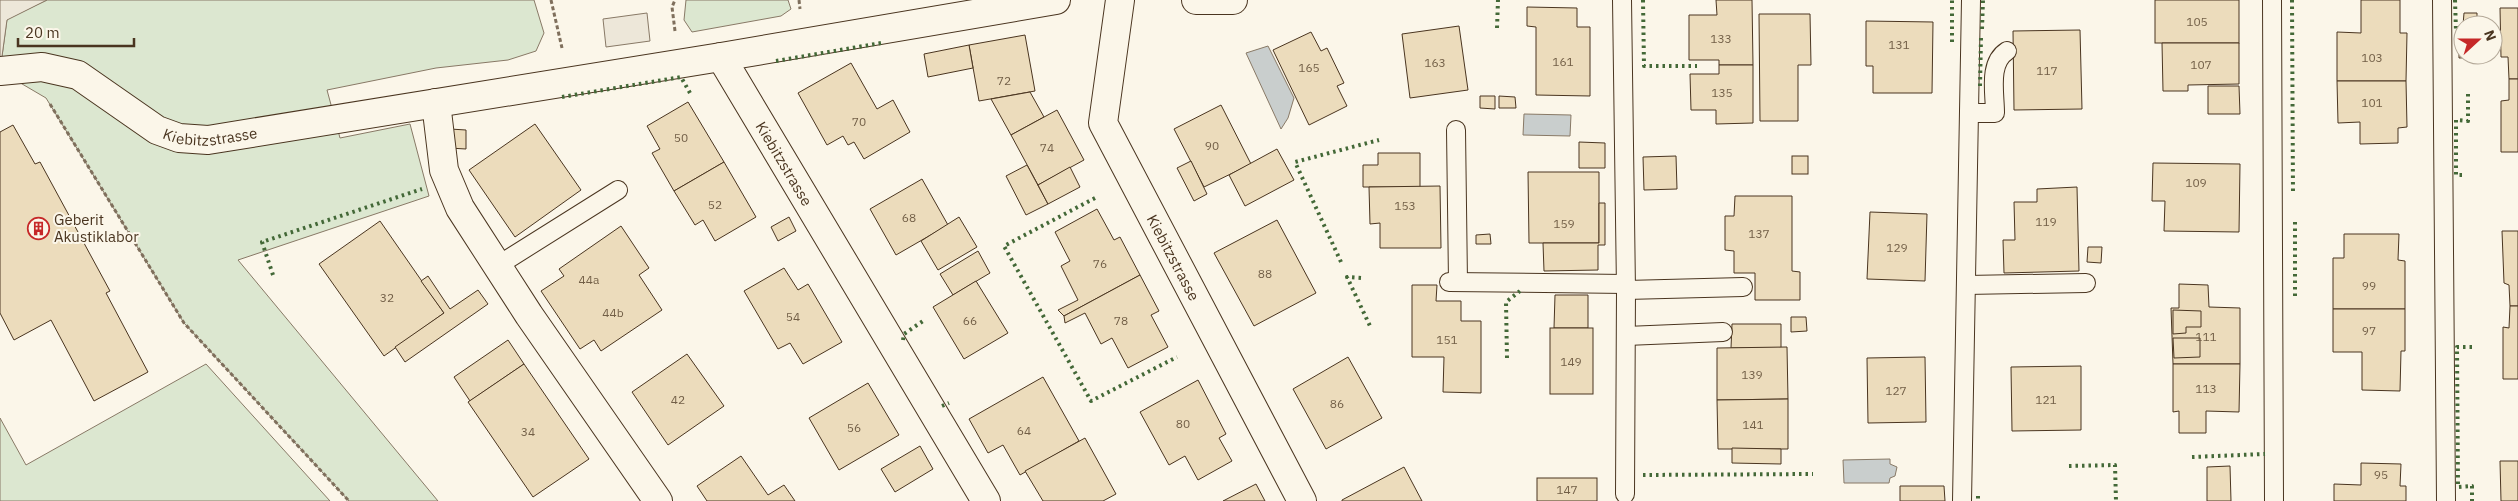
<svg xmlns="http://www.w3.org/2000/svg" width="2518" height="501" font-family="'IBM Plex Sans',sans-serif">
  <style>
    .green { fill: #dce7d0; stroke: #887966 }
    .parking { fill: #ede7d9; stroke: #887966 }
    .water { fill: #c9cecd; stroke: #887966 }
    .building { fill: #ecdcbc; stroke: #4a3520 }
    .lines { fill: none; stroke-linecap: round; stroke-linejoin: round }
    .service-casing { stroke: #4a3520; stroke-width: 20 }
    .minor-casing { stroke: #4a3520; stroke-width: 30 }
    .path { stroke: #7f6f5c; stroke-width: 3; stroke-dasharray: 4 2.5; stroke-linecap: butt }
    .service { stroke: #fbf6e9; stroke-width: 18 }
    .minor { stroke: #fbf6e9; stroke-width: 28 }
    .hedge { stroke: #436837; stroke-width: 4; stroke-dasharray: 2.5 4; stroke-linecap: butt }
    .labels { text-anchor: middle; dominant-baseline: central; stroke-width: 4; stroke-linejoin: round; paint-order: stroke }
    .number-label { font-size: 12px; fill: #725f47 }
    .street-label { font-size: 15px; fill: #4a3520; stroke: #fbf6e9 }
    .poi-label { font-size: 15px; fill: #4a3520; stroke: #fbf6e9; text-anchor: start }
  </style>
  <rect width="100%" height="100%" fill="#fbf6e9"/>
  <!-- green -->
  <g class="green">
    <polygon points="47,0 534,0 544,33 536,51 508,60 436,68 327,90 340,138 410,124 429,196 238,260 438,501 349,501 184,323 46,98 0,71 7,19"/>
    <polygon points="686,0 788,0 791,9 781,16 692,32 684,20"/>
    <polygon points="206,364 330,501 0,501 0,418 26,465"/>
  </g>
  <!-- parking -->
  <g class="parking">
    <polygon points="0,0 47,0 7,20 0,71"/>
    <polygon points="647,13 650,41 606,47 603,19"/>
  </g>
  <!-- water -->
  <g class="water">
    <polygon points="1268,46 1294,98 1288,118 1281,129 1246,53"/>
    <polygon points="1524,114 1571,115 1570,136 1523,135"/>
    <polygon points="1890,459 1890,464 1897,467 1895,476 1890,478 1889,483 1844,483 1843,460"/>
  </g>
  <!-- building -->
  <g class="building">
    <polygon points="1716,0 1752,0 1753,65 1719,65 1719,60 1689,60 1689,15 1717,15"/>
    <rect x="2155" y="0" width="84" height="43"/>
    <polygon points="2361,0 2400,0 2400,33 2407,33 2406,81 2337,81 2337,32 2361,33"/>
    <polygon points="1527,7 1577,8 1577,27 1590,27 1590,96 1536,95 1536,27 1527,26"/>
    <polygon points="2500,8 2518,8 2518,79 2509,79 2508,57 2501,57"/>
    <polygon points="2464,13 2477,13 2477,25 2463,25"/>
    <polygon points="1759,14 1810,14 1811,65 1798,65 1798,121 1760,121"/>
    <polygon points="1866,21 1933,22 1932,93 1873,93 1873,66 1866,66"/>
    <polygon points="1459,26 1468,90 1410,98 1402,34"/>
    <polygon points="2459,28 2463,28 2463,55 2480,55 2480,57 2459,58"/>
    <polygon points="2080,30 2082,109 2014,110 2013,31"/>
    <polygon points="1311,32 1321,51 1327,48 1344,83 1337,86 1347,106 1309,125 1273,50"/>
    <polygon points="1025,35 1035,91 979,101 969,45"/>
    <polygon points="2162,43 2239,43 2239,84 2188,85 2188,91 2163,91"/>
    <polygon points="969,45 973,68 928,77 924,54"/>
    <polygon points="851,63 877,109 893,100 910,132 864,159 854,142 848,145 843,136 827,145 798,93"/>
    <polygon points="1719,65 1753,65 1753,123 1716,124 1716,110 1691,110 1690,74 1719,74"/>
    <polygon points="2509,79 2518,79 2518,152 2501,152 2501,101 2509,100"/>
    <polygon points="2337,81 2406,81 2407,127 2398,128 2398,143 2360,144 2360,122 2338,123"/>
    <polygon points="2208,86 2239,86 2240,114 2208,114"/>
    <polygon points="1030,92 1044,117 1011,135 991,99"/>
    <polygon points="1480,96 1495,96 1495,109 1480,108"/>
    <polygon points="1499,96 1515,97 1516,108 1499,108"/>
    <polygon points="688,102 724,162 674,191 652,153 660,149 647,126"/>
    <polygon points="1221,105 1251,164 1204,187 1174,129"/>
    <polygon points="1057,110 1084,160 1038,185 1011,135"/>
    <polygon points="535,124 581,190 515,237 469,170"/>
    <polygon points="13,125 35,164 40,162 110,291 106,293 148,372 94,401 51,320 14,340 0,313 0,132"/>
    <polygon points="450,129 466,130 466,149 449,148"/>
    <polygon points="1579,142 1605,143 1605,168 1579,168"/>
    <polygon points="1277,149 1294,180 1245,206 1229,175"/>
    <polygon points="1378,153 1420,153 1420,187 1363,187 1363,165 1378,165"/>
    <polygon points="1676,156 1677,189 1644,190 1643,157"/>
    <rect x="1792" y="156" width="16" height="18"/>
    <polygon points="1191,161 1207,194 1194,201 1177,168"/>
    <polygon points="724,162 756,217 715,241 703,220 695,225 674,191"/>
    <polygon points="2153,163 2240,164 2239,232 2164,231 2165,201 2152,201"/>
    <polygon points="1027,165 1048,204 1026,215 1006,176"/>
    <polygon points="1070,167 1080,187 1048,204 1038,185"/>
    <polygon points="1528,172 1599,172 1599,243 1529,243"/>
    <polygon points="922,179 948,225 896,255 870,209"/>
    <polygon points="1440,186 1441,248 1380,248 1380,223 1370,224 1369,187"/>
    <polygon points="2077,187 2079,271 2004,273 2003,240 2015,240 2014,202 2037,202 2037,189"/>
    <polygon points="1735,196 1792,196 1792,271 1800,272 1800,300 1755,300 1755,273 1734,273 1734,251 1725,250 1725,216 1734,216"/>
    <polygon points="1599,203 1605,203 1605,245 1598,245 1598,270 1544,271 1543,243 1599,243"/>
    <polygon points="1097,209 1114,240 1120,237 1140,275 1064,316 1058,310 1078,300 1061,266 1070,261 1055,232"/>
    <polygon points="1870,212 1927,214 1925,281 1867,279"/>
    <polygon points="789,217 796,231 778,241 771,227"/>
    <polygon points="959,217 977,247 938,270 921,241"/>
    <polygon points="1277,220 1316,293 1254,326 1214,253"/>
    <polygon points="380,221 444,313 384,356 319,264"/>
    <polygon points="621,226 649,268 639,275 662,310 601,351 594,340 580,349 541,291 564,276 559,269"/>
    <polygon points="2502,231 2518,231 2518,306 2510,306 2509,285 2504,283"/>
    <polygon points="1490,234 1491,244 1476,244 1476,235"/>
    <polygon points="2344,234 2399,234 2398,260 2405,261 2405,309 2333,309 2333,258 2344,258"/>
    <polygon points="2088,247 2102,247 2101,263 2087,262"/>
    <polygon points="978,251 990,273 953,295 940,274"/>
    <polygon points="784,268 798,290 808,284 842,342 803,364 790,343 778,349 744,291"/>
    <polygon points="1140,275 1159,311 1151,315 1168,347 1128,368 1112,338 1101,344 1085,313 1065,323 1064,316"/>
    <polygon points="428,276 450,309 478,290 488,304 405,362 395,347 444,313 421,281"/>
    <polygon points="976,281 1008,333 964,359 933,307"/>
    <polygon points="2179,284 2208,285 2209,307 2240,308 2240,364 2173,364 2171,308 2179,308"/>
    <polygon points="1412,285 1437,285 1436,301 1461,301 1461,321 1481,321 1481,393 1443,392 1444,357 1412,357"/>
    <polygon points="1555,295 1588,295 1588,328 1554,328"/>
    <polygon points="2510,306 2518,306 2518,379 2503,379 2503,327 2509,328"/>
    <polygon points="2333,309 2405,309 2405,351 2401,351 2400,391 2362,390 2362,352 2333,352"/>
    <polygon points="2173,310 2201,311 2201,327 2186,327 2186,333 2173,334"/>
    <polygon points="1791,317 1806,317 1807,331 1791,332"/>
    <polygon points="1732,324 1781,324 1781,348 1731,348"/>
    <rect x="1550" y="328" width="43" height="66"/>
    <polygon points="2173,338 2200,338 2200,357 2174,358"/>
    <polygon points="508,340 524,364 470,401 454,377"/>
    <polygon points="1787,347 1788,399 1717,400 1717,348"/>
    <polygon points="687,354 724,406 668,445 632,392"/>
    <polygon points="1348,357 1382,418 1326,449 1293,389"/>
    <polygon points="1925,357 1926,422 1868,423 1867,358"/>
    <polygon points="524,364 589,459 533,497 468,402"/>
    <polygon points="2173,364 2240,364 2239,412 2206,411 2206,433 2179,433 2179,411 2173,412"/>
    <polygon points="2081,366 2081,430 2012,431 2011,367"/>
    <polygon points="1043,377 1079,441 1020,475 1003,445 988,453 969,419"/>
    <polygon points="1198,380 1226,434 1219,438 1232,461 1198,480 1185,456 1169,465 1140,412"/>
    <polygon points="868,383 899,435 839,470 809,418"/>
    <polygon points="1788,399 1788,449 1718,449 1717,400"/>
    <polygon points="1085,438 1116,494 1103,501 1043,501 1025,471"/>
    <polygon points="920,446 933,469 895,492 881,469"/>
    <polygon points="1732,448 1781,449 1781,464 1732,463"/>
    <polygon points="741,456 768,495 784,485 795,501 707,501 697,486"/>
    <polygon points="2500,461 2518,461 2518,501 2501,501"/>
    <polygon points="2361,463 2401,464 2400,486 2406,486 2406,501 2334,501 2334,484 2361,485"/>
    <polygon points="2230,466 2231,501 2207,501 2207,467"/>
    <polygon points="1404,467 1422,501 1342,501 1342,500"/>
    <rect x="1537" y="478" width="60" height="23"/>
    <polygon points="1256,484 1265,501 1223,501"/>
    <polygon points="1900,486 1944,486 1945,501 1900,501"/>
  </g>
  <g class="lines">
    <defs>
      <g id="service">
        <polyline points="1622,0 1626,290 1625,494"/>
        <polyline points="2272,0 2274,501"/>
        <polyline points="2442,0 2446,501"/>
        <path d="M1969,113H1995C1995,93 1988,63 2007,51"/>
        <polyline points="1456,130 1458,282"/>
        <polyline points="497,266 618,190"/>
        <polyline points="1449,282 1626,284"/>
        <polyline points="1966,285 2086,283"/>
        <polyline points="1626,290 1743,287"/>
        <polyline points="1626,336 1723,332"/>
        <polyline points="1962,501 1971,0"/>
      </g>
      <g id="minor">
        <path id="s1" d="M1120,0L1103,123L1302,501"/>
        <polyline points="1196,0 1233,0"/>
        <path id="s2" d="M721,57L986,501"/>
        <path id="s3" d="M0,71L42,67L78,75L157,130L179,138L208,140L721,57L1056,0"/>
        <polyline points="436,103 444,170 460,208 529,315 658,501"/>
      </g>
    </defs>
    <!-- service casing -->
    <use href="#service" class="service-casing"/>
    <!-- minor casing -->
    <use href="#minor" class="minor-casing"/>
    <!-- path -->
    <g class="path">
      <polyline points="551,0 562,48"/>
      <polyline points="799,0 800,9"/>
      <polyline points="675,31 672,7 675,0"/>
      <polyline points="50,104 184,323 349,501"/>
    </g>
    <!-- service -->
    <use href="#service" class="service"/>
    <!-- minor -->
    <use href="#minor" class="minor"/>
    <!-- hedge -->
    <g class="hedge">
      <polyline points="1643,0 1644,66 1697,66"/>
      <polyline points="2292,0 2293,194"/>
      <polyline points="2455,0 2456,31"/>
      <polyline points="1497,28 1498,0"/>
      <polyline points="1982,29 1983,0"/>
      <polyline points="1952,42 1952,0"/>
      <polyline points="776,61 881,43"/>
      <polyline points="1980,86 1981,38"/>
      <polyline points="562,97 681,77 690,93"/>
      <polyline points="2462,175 2456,175 2456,120 2468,121 2468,94"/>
      <polyline points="1095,198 1004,246 1091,401 1177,357"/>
      <polyline points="2295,222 2295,296"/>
      <polyline points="1341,262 1295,162 1379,140"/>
      <polyline points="273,275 262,242 422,189"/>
      <polyline points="1361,278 1347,277 1370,326"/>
      <polyline points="903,340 904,334 923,321"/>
      <polyline points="2472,347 2457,347 2458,487 2472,486 2472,501"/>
      <polyline points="1507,358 1506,302 1520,291"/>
      <polyline points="942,406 949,403"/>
      <polyline points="2192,457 2265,454"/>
      <polyline points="2069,466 2115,465 2116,501"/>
      <polyline points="1643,475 1813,474"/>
      <polyline points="1978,496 1978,501"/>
    </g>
  </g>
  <!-- icons -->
  <defs>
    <symbol id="building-ring" viewBox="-11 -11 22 22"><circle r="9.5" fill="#fbf6e9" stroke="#c62828" stroke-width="1.5"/><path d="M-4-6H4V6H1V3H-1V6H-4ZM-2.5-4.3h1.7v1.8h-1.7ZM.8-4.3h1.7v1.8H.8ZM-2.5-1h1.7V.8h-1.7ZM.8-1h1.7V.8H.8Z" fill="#c62828"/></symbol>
  </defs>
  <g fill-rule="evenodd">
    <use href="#building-ring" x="26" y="216" width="25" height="25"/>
  </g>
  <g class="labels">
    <!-- number labels -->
    <g class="number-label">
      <text x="2197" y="21">105</text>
      <text x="1721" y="38">133</text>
      <text x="1899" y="44">131</text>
      <text x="2372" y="57">103</text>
      <text x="1563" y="61">161</text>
      <text x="1435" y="62">163</text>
      <text x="2201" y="64">107</text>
      <text x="1309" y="67">165</text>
      <text x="2047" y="70">117</text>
      <text x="1004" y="80">72</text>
      <text x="1722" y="92">135</text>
      <text x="2372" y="102">101</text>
      <text x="859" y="121">70</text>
      <text x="681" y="137">50</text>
      <text x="1212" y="145">90</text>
      <text x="1047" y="147">74</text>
      <text x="2196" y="182">109</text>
      <text x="715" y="204">52</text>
      <text x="1405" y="205">153</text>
      <text x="909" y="217">68</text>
      <text x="2046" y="221">119</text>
      <text x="1564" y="223">159</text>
      <text x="1759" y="233">137</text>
      <text x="1897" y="247">129</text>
      <text x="1100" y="263">76</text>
      <text x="1265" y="273">88</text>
      <text x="589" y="279">44a</text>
      <text x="2369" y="285">99</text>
      <text x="387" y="297">32</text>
      <text x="613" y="312">44b</text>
      <text x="793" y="316">54</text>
      <text x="970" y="320">66</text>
      <text x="1121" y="320">78</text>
      <text x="2369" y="330">97</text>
      <text x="2206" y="336">111</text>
      <text x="1447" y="339">151</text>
      <text x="1571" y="361">149</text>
      <text x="1752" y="374">139</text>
      <text x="2206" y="388">113</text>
      <text x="1896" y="390">127</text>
      <text x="678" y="399">42</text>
      <text x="2046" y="399">121</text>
      <text x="1337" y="403">86</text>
      <text x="1183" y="423">80</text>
      <text x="1753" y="424">141</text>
      <text x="854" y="427">56</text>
      <text x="1024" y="430">64</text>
      <text x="528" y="431">34</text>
      <text x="2381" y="474">95</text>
      <text x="1567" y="489">147</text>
    </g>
    <!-- street labels -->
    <g class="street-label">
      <text stroke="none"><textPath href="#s3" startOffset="230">Kiebitzstrasse</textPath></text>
      <text stroke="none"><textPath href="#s2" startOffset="124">Kiebitzstrasse</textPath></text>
      <text stroke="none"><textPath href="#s1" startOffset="276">Kiebitzstrasse</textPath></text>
    </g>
    <!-- poi labels -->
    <g class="poi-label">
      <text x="54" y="219">Geberit<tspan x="54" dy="17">Akustiklabor</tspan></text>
    </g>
  </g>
  <!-- north arrow -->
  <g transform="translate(2478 40) rotate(69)"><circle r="24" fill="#fbf6e9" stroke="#b4a999"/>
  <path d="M0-4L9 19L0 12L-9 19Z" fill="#c62828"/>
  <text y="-8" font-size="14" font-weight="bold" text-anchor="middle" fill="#4a3520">N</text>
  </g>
  <!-- scale -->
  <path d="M18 38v8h116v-8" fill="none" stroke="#4a3520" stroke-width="2.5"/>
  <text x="25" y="38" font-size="15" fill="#4a3520" stroke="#fbf6e9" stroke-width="4" paint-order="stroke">20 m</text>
</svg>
